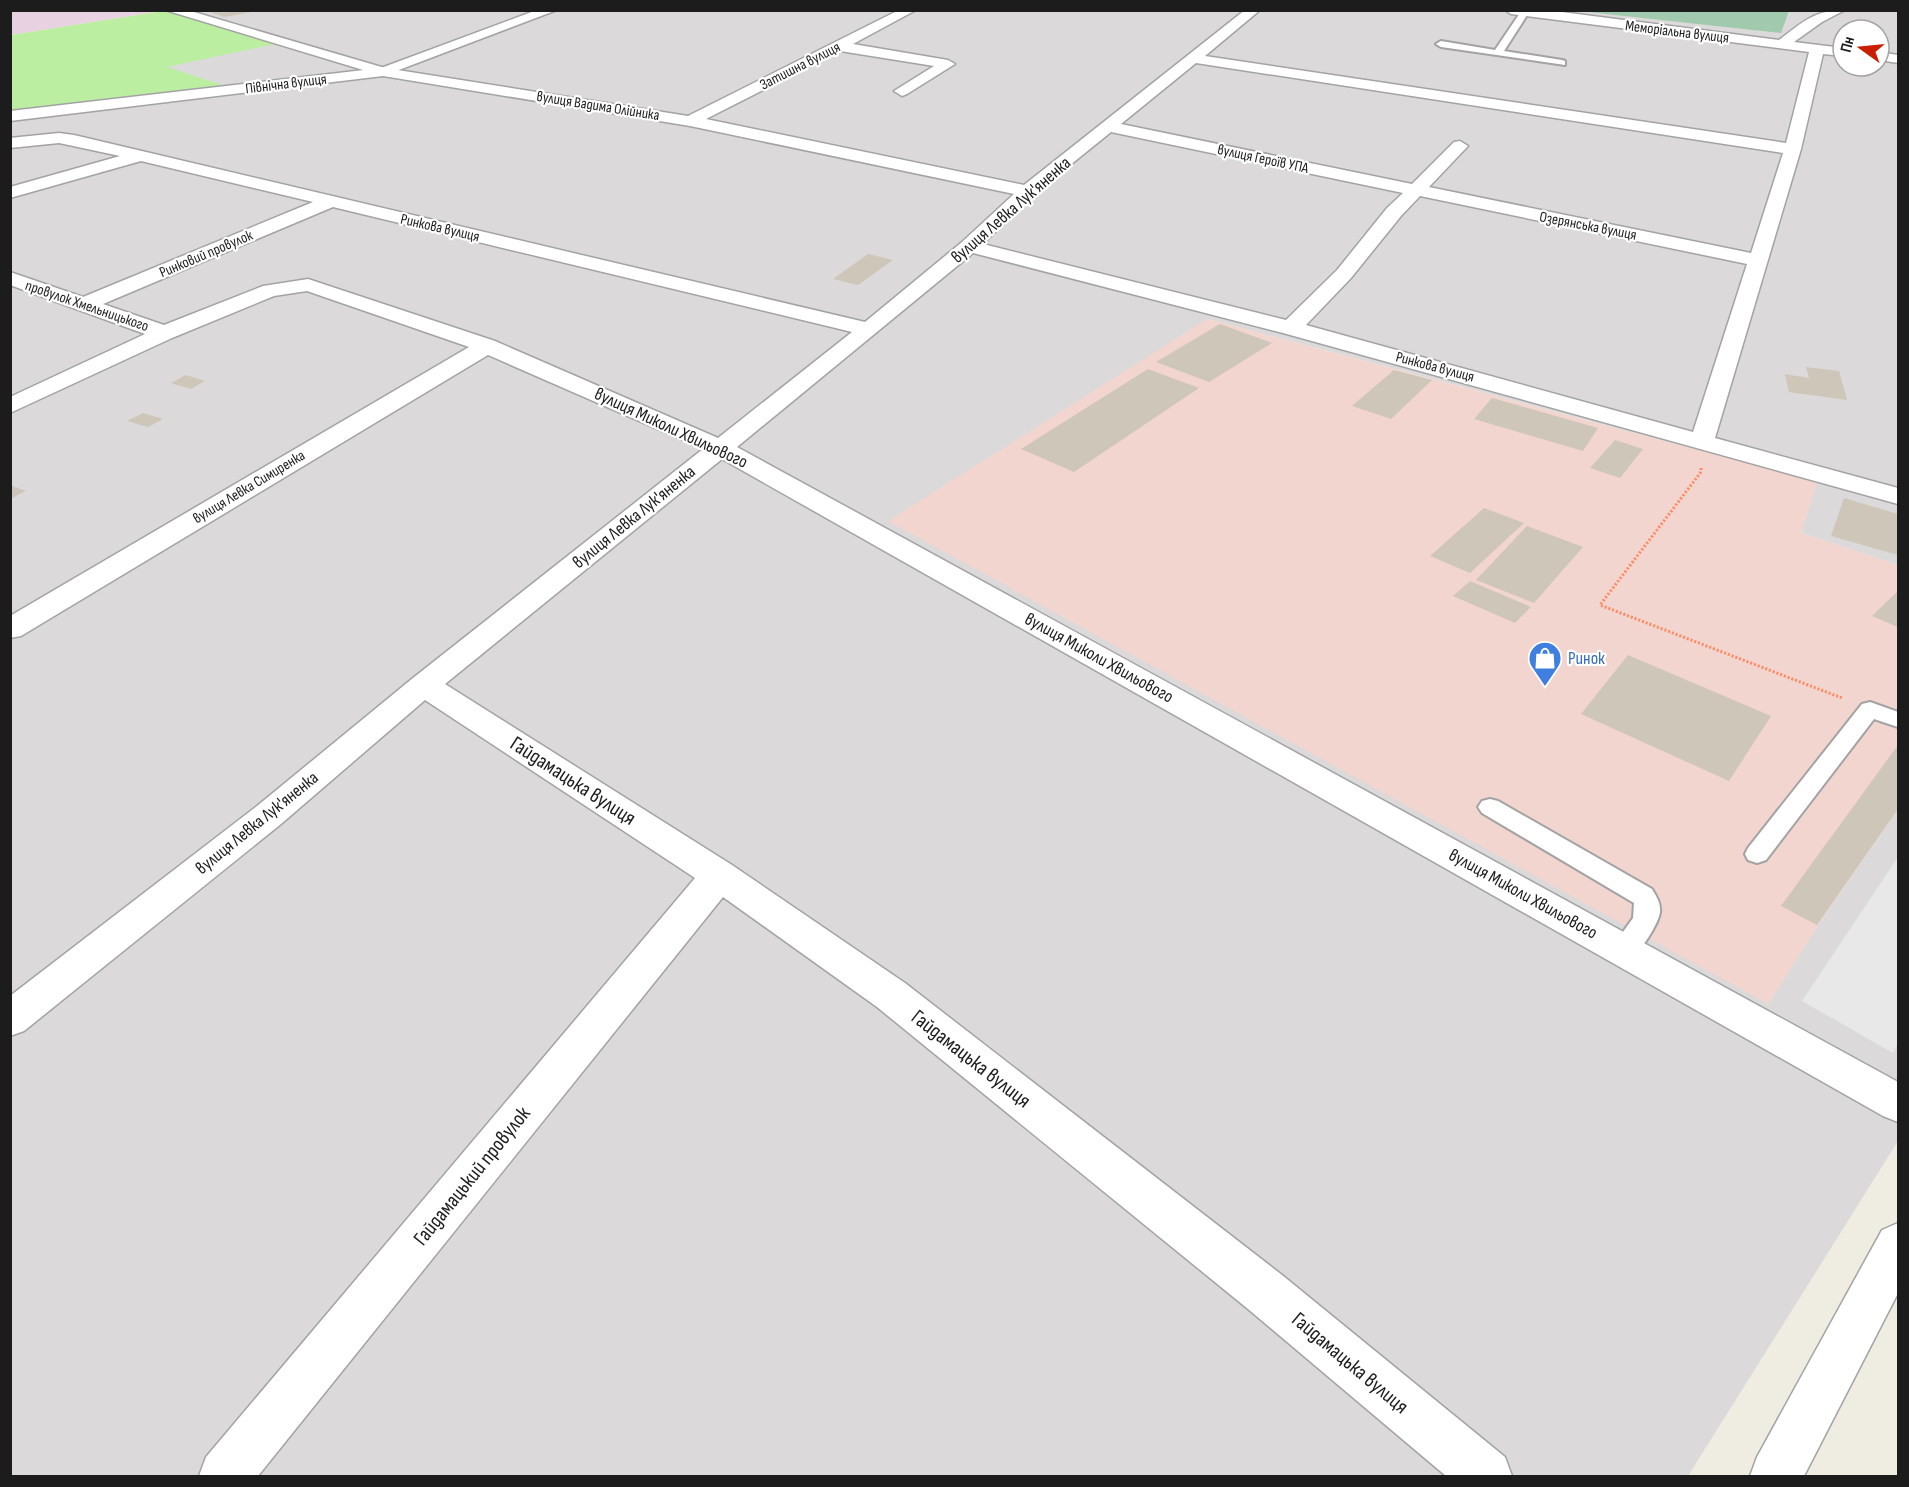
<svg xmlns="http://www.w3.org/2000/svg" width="1909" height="1487" font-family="'Sofia Sans Condensed',sans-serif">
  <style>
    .residential { fill: #dbd9d9; fill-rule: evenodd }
    .commercial { fill: #f1d5ce }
    .industrial { fill: #e8d2e1 }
    .grass { fill: #bceea2 }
    .cemetery { fill: #a0c9ad }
    .parking { fill: #e8e8e8 }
    .building { fill: #cfc6ba }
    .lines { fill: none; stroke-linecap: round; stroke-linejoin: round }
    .service-casing { stroke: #a3a3a3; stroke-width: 4 }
    .minor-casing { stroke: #a3a3a3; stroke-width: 3 }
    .tertiary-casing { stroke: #a3a3a3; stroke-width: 3 }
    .path { stroke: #ff8962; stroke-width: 3; stroke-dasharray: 2 2; stroke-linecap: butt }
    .service { fill: #fff; fill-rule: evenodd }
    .minor { fill: #fff; fill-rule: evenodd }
    .tertiary { fill: #fff; fill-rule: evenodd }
    .labels { text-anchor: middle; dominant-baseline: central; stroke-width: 4.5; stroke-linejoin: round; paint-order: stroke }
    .far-street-label { font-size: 15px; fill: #1c1c1c; stroke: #fff }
    .street-label { font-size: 18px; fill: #1c1c1c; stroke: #fff }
    .shop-label { font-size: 18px; fill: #366cbe; stroke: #fff; text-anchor: start }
    .near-street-label { font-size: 21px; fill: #1c1c1c; stroke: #fff }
  </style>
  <rect width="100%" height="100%" fill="#efece1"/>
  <!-- residential -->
  <path class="residential" d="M1579,10L1780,33L1789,11H1898V565L1801,533L1817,482L1208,319L1768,1004L1818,925L1898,809V1141L1688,1476H11L10,116L233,89L165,67L169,11ZM1843,30H1879V66H1843Z"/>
  <!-- commercial -->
  <polygon class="commercial" points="1207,319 1817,482 1801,533 1898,565 1898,809 1818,925 1768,1004 888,521"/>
  <!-- industrial -->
  <polygon class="industrial" points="11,10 161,10 161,11 11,35"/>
  <!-- grass -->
  <polygon class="grass" points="169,10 280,43 167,67 235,89 11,116 11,35"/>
  <!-- cemetery -->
  <polygon class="cemetery" points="1579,11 1789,11 1781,33"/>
  <!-- parking -->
  <polygon class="parking" points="1898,857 1898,1043 1893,1053 1802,1001"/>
  <!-- building -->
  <g class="building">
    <polygon points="204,10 257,10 257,11 224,17"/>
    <polygon points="868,254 893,260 858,285 833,279"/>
    <polygon points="1220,324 1272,343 1209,382 1156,362"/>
    <polygon points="1806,367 1839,371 1847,400 1789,392 1785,374 1809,378"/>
    <polygon points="1148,369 1199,388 1074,472 1021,449"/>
    <polygon points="1394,370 1432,380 1391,419 1352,406"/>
    <polygon points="186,375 205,381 191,389 171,383"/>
    <polygon points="1492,398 1598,428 1583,451 1474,419"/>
    <polygon points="143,413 163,419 148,427 127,421"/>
    <polygon points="1615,440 1643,449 1620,478 1590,468"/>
    <polygon points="10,485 26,491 10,499"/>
    <polygon points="1844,498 1898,514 1898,555 1831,536"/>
    <polygon points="1484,508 1524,523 1470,573 1430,556"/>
    <polygon points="1527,526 1583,547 1534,603 1476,580"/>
    <polygon points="1470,581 1531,607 1515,623 1453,596"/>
    <polygon points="1898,591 1898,627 1872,616"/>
    <polygon points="1628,655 1771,716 1729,781 1581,714"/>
    <polygon points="1898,745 1898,809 1817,925 1781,906"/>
  </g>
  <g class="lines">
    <defs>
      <g id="service">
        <polygon points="1522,10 1529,12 1504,51 1562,60 1565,61 1565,65 1441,47 1436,44 1441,41 1495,50"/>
        <polygon points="1870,702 1898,712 1898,727 1874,719 1766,860 1757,863 1748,860 1745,854 1748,848 1862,704"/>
        <path d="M1490,799L1498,801L1652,889C1656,896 1661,903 1660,912C1659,923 1641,951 1632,957C1626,962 1620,960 1614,957L1610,950L1633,918L1634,903L1482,813L1478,807L1482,801Z"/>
      </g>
      <g id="minor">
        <path d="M165,10H187L385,68L688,116L899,10H916L853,44L948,60L955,64L907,94L902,96L894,91L934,66L840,51L706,119L1024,185L1245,10H1260L1205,56L1786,143L1809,52L1511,14L1505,10H1546L1779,40C1803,22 1814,10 1845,10L1822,22L1794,42L1843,48V56L1823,54L1801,149L1715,438L1898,488V504L1283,333L973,253L737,447L1898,1082V1122L1883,1116L722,459L445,684L732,865L905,983L1282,1275L1505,1457L1512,1476H1446L1248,1309L877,1007L723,897L258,1476H199L206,1457L695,878L425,700L281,824L24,1031L10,1036V996L257,806L413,678L703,449L488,355L21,636L10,638V616L469,347L307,291L274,296L172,338L10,413V397L145,334L10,285V272L83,297L313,202L141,161L10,198V187L120,156L59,143L10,148V138L59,133L74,135L865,322L962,242L1014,194L690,126L383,76ZM1196,63L1783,153L1751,253L1429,187L1468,146L1460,141L1454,142L1412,184L1121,124ZM1111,132L1403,193L1387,208L1337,270L1286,320L983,244L1033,195ZM1420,196L1747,264L1693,432L1306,325L1351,278L1401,216ZM333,207L852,332L718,438L495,341L308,279L263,286L164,325L103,304Z"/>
        <polygon points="1879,52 1898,55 1898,63 1879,60"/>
      </g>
      <g id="tertiary">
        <polygon points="537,10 557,10 383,76 10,121 10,111 381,68"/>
        <polygon points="1898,1223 1898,1293 1804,1476 1750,1476 1757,1457 1882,1230"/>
      </g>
    </defs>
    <!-- service casing -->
    <use href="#service" class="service-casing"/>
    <!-- minor casing -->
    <use href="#minor" class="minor-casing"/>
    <!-- tertiary casing -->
    <use href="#tertiary" class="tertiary-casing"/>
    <!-- path -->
    <polyline class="path" points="1701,468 1701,472 1600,605 1842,698"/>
    <!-- service -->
    <use href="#service" class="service"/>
    <!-- minor -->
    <use href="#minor" class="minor"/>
    <!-- tertiary -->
    <use href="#tertiary" class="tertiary"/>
  </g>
  <!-- icons -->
  <defs>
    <symbol id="shop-pin" viewBox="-11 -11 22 30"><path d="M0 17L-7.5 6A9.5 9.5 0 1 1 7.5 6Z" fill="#3f7fe0" stroke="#fff"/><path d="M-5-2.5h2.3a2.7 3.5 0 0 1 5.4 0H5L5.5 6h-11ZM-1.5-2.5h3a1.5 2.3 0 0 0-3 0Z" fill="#fff"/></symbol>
  </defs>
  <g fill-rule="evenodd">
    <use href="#shop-pin" x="1526" y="639" width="38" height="52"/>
  </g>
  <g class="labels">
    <!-- far-street labels -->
    <g class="far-street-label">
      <text transform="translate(1677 32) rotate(7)">Меморіальна вулиця</text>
      <text transform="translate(800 66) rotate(-27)">Затишна вулиця</text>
      <text transform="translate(286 84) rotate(-7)">Північна вулиця</text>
      <text transform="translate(598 106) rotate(9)">вулиця Вадима Олійника</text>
      <text transform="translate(1263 159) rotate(12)">вулиця Героїв УПА</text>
      <text transform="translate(1588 226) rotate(11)">Озерянська вулиця</text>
      <text transform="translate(440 228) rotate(13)">Ринкова вулиця</text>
      <text transform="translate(206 254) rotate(-23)">Ринковий провулок</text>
      <text transform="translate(87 306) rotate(19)">провулок Хмельницького</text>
      <text transform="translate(1435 367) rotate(15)">Ринкова вулиця</text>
      <text transform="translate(249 487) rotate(-31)">вулиця Левка Симиренка</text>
    </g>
    <!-- street labels -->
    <g class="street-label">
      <text transform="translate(1011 210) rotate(-41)">вулиця Левка Лук'яненка</text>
      <text transform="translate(671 428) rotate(25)">вулиця Миколи Хвильового</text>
      <text transform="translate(634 517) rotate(-39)">вулиця Левка Лук'яненка</text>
      <text transform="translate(1099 658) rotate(29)">вулиця Миколи Хвильового</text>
      <text transform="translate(257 823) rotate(-39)">вулиця Левка Лук'яненка</text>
      <text transform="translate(1523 894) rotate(29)">вулиця Миколи Хвильового</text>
    </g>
    <!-- shop labels -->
    <g class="shop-label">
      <text x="1568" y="658">Ринок</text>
    </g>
    <!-- near-street labels -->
    <g class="near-street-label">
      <text transform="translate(573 781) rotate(33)">Гайдамацька вулиця</text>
      <text transform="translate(971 1059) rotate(38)">Гайдамацька вулиця</text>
      <text transform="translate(472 1176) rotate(-51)">Гайдамацький провулок</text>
      <text transform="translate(1350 1363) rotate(40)">Гайдамацька вулиця</text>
    </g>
  </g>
  <!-- border -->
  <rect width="1909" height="1487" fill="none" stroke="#1c1c1c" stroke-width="24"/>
  <!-- north arrow -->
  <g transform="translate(1861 48) rotate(285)"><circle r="28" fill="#ffffff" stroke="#a4a4a4" stroke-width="1.5"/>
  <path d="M0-4.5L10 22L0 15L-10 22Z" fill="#c91e00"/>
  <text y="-9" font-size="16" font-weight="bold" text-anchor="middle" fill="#1c1c1c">Пн</text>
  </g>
</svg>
